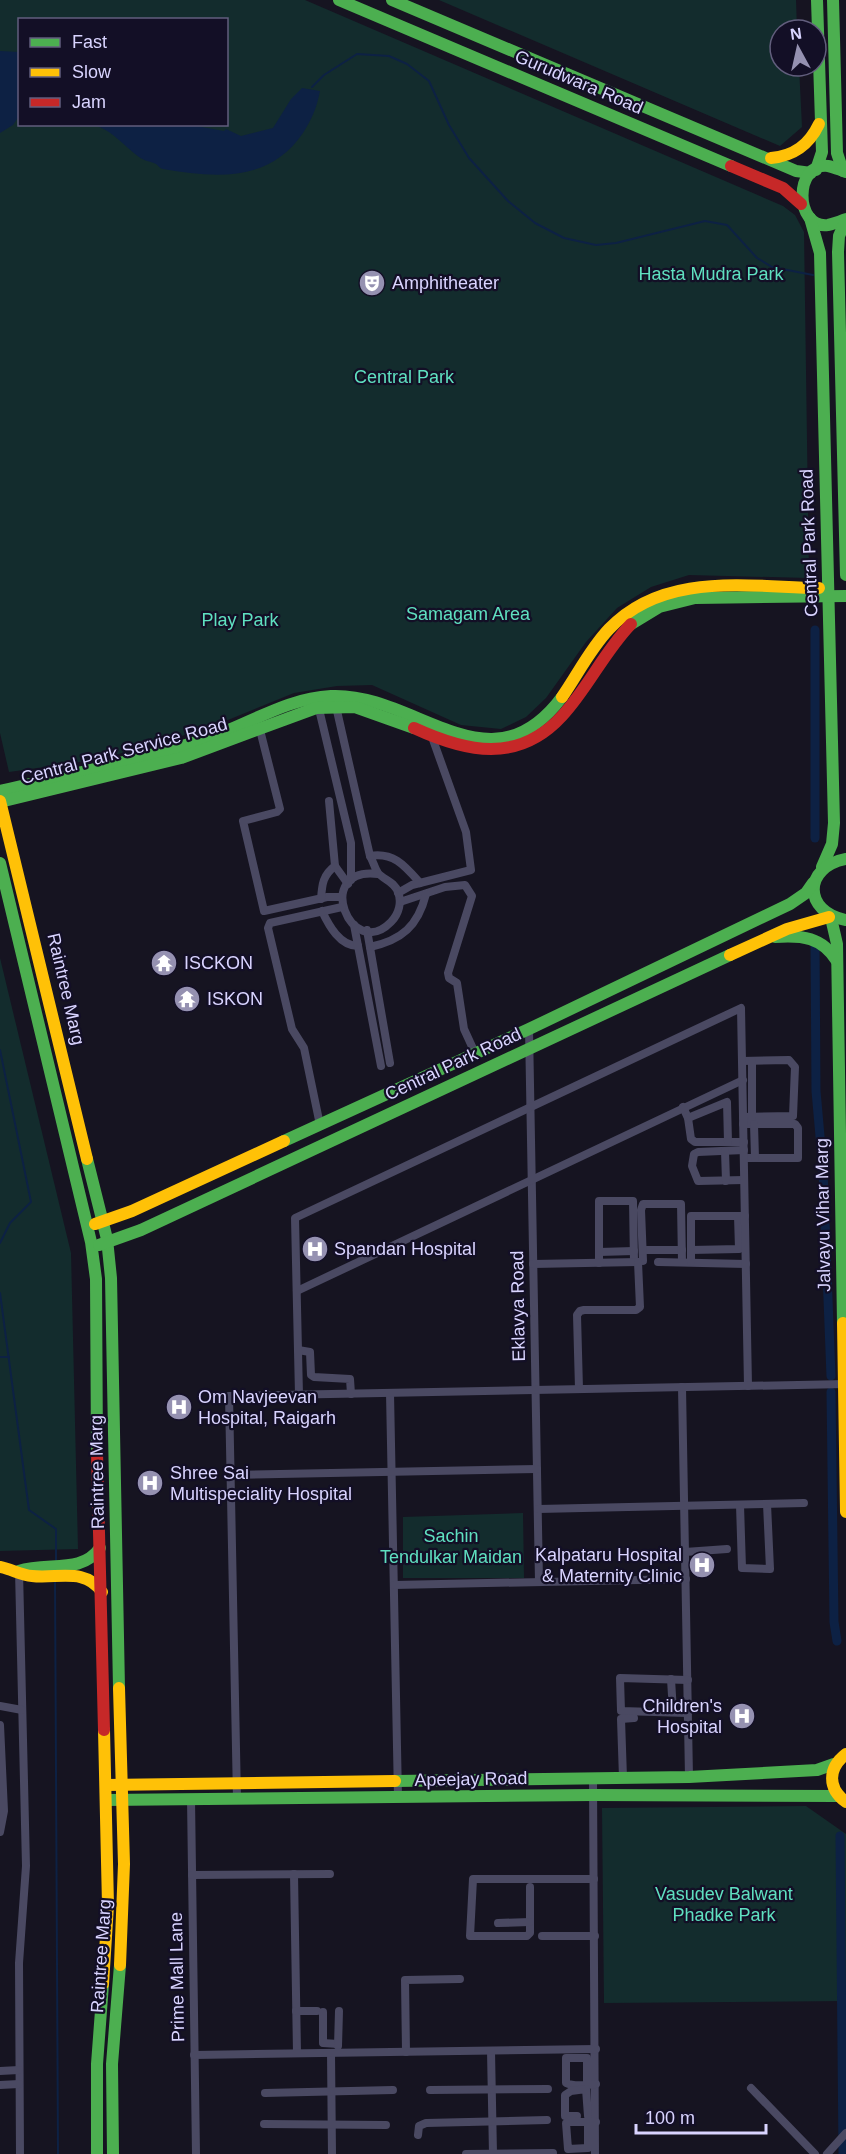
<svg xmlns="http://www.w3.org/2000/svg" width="846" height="2154" font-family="Helvetica,sans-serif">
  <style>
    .green { fill: #132c2d; fill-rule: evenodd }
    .water { fill: #0d2144 }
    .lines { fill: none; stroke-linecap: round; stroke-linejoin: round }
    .stream { stroke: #0d2144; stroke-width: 2 }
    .canal { stroke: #0d2144; stroke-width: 9 }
    .street { stroke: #4a4962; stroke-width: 8 }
    .fast { stroke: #4caf50; stroke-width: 12 }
    .slow { stroke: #ffc107; stroke-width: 12 }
    .jam { stroke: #c62828; stroke-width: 12 }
    .labels { text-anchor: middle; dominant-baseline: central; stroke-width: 4.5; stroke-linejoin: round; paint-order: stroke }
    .street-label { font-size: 18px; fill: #d9d4ff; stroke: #130f26 }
    .park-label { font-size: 18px; fill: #5fe0c0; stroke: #130f26 }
    .poi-label { font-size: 18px; fill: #d9d4ff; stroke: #130f26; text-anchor: start }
  </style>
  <rect width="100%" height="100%" fill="#161421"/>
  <!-- green -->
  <g class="green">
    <path d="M0,0H305L783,206L795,215L804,232L809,578L689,575L651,587L617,608L586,642L546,698L526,717L501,729L461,725L372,685L337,686L294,693L206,729L101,759L9,772L0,733ZM20,20H226V124H20Z"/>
    <polygon points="439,0 796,0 797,30 780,30 780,66 799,66 802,127 780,146"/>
    <polygon points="0,958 71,1253 78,1549 0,1551"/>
    <polygon points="523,1513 524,1578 403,1578 403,1517"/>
    <polygon points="806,1806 846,1834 846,2001 604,2003 602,1808"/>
  </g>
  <!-- water -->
  <g class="water">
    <polygon points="0,51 19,52 19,116 13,125 0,133"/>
    <path d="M302,88L320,91C317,107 312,119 303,133C269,183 215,178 163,169C159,168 159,166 156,164C150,161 144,161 139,157C123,145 114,132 95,125H191L224,131L226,129L241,136L273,128L291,99Z"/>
  </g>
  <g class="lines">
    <!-- stream -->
    <g class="stream">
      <polyline points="312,87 324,75 357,54 389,56 407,64 429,81 449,125 469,158 508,201 535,223 564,238 596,245 616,243 705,221 727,225 757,258 772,267 813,275"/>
      <polyline points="0,1050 31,1202 10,1223 0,1243"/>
      <polyline points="0,1293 29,1510 56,1529 56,1561"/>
      <polyline points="0,1357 9,1357"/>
      <polyline points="55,1579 58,2154"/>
    </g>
    <!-- canal -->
    <g class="canal">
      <polyline points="815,630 815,838"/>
      <polyline points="815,944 816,1091 823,1170 831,1376"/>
      <polyline points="831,1392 834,1622 837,1641"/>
      <polyline points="840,1836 843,2154"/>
    </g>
    <!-- street -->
    <g class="street">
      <path d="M335,702L370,856C373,861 375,869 378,873C384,880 394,881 398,892C402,902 399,914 391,922C351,963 312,866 378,874"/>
      <polyline points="318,705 351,843 351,880"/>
      <polyline points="260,730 280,809 277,812 243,821 264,911 327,897 342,897"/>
      <polyline points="329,801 335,866 348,884"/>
      <path d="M370,856C394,852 405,866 420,883"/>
      <polyline points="398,893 412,885 471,870 466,832 432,737"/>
      <path d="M321,899C322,884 323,875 335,866"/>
      <polyline points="400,902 445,887 465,885 472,896 448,973 449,978 457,983 464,1029 475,1053"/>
      <path d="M322,911C329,926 340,946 358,946"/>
      <polyline points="354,925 381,1066"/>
      <polyline points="367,930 390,1063"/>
      <path d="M370,947C402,940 418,926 426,894"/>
      <polyline points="529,1029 539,1582"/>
      <polyline points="742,1061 789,1060 795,1067 793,1116 743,1117"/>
      <polyline points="683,1107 688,1118 691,1139 695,1142 744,1142"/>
      <polyline points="752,1117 752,1061"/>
      <polyline points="688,1118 727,1102 728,1142"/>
      <polyline points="743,1124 795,1124 798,1128 798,1158 744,1158"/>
      <polyline points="754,1124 755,1158"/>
      <polyline points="320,1125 304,1048 292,1029 268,928 270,923 342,907"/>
      <polyline points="744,1150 698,1152 694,1154 692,1166 698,1181 744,1180"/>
      <polyline points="725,1151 726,1181"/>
      <polyline points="643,1250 682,1250"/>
      <polyline points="691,1250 739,1249 738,1216"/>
      <polyline points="599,1252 634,1251"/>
      <polyline points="643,1261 641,1210 643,1204 681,1204 682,1262"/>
      <polyline points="658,1262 746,1264"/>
      <polyline points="691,1262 691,1216 745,1216"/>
      <polyline points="599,1263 599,1201 633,1201 634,1262"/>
      <polyline points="533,1264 638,1262"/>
      <polyline points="297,1291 743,1080"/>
      <polyline points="298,1350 310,1352 311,1375 314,1377 350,1379 351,1394"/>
      <polyline points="682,1387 689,1777"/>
      <polyline points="579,1389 577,1315 580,1311 584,1310 636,1310 640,1307 638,1262"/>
      <polyline points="390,1393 398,1797"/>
      <polyline points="299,1395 295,1218 741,1008 748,1386"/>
      <polyline points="231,1475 537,1469"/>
      <polyline points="740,1505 742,1568 770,1569 767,1504"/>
      <polyline points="538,1509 804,1503"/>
      <polyline points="685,1552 727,1549"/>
      <polyline points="19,1571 26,1866 19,1963 20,2154"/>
      <polyline points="394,1585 686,1579"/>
      <polyline points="671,1679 673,1712"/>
      <polyline points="688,1680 620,1678 621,1711 688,1713"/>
      <polyline points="0,1706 22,1710"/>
      <polyline points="0,1725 4,1811 0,1832"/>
      <polyline points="623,1778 621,1719 634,1718"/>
      <polyline points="593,1779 595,2154"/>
      <polyline points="191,1799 196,2154"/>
      <polyline points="237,1799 229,1396 846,1384"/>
      <polyline points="294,1874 297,2053"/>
      <polyline points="192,1875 330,1874"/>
      <polyline points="530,1887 530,1933 527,1936 470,1936 473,1879 594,1879"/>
      <polyline points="498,1923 530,1922"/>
      <polyline points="542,1936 595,1936"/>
      <polyline points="296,2011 317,2011"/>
      <polyline points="323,2012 323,2043 338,2044"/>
      <polyline points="338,2046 339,2011"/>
      <polyline points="491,2051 493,2154"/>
      <polyline points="406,2052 405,1980 460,1979"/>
      <polyline points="331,2053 332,2154"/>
      <polyline points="194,2055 596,2049"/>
      <polyline points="0,2071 19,2070"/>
      <polyline points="0,2085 19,2084"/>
      <path d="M587,2085V2058H566V2083C574,2087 587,2085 596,2084"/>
      <polyline points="751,2088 815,2154"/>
      <polyline points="430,2090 548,2089"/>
      <polyline points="265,2093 393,2090"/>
      <polyline points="577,2116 565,2116 565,2095 571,2091 586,2089 588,2116"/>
      <polyline points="588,2122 588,2148 568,2149 566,2123 568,2122 596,2122"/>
      <polyline points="264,2124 386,2125"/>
      <polyline points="418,2135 419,2126 426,2123 547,2120"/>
      <polyline points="466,2154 553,2153"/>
      <polyline points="827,2154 846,2133"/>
    </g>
    <!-- fast -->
    <g class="fast">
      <polyline points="339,0 731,166"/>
      <polyline points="392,0 796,171 811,173"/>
      <polyline points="833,0 837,153 843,171"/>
      <polyline points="816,170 822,152 817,0"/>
      <path d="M846,172C840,170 834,167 828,166C794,162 794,229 828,225C834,224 841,221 846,219"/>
      <polyline points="810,218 820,253 834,823 832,844 822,867"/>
      <polyline points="846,220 839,236 838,252 846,575"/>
      <polyline points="631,624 659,607 695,598 846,596"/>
      <path d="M0,791C68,775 136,761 202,740C245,727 285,698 331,696C416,692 490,794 562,697"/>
      <polyline points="0,802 181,758 316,708 355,707 414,728"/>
      <path d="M846,859C803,867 803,912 846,920"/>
      <polyline points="0,863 91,1242 96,1279 97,1453"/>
      <polyline points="831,918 837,944 843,1323"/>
      <path d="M775,937C802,935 822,937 837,961"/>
      <polyline points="284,1141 529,1029 790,904 806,893 813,883"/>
      <polyline points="87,1159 107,1239 111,1278 119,1688"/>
      <polyline points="99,1245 141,1230 730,955"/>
      <path d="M19,1571C47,1561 81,1575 100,1548"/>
      <polyline points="395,1781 689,1777 817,1770 834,1764"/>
      <polyline points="106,1800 593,1795 837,1796"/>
      <polyline points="97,2154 97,2064 103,1984"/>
      <polyline points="113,2154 112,2064 120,1965"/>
    </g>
    <!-- slow -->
    <g class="slow">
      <path d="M771,158C794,156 809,145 819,124"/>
      <path d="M562,697C578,674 590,649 609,629C664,571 748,587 819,588"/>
      <polyline points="0,801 87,1159"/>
      <polyline points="730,955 787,929 829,917"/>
      <polyline points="95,1224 132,1211 284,1141"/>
      <polyline points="843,1323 846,1512"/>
      <path d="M0,1567C11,1569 21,1575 32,1576C58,1579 85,1567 102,1592"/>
      <polyline points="119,1688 124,1864 120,1965"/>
      <path d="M846,1754C828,1768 827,1788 846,1802"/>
      <polyline points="106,1785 395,1781"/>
      <polyline points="103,1984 108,1905 104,1730"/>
    </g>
    <!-- jam -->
    <g class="jam">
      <polyline points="731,166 783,188 801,204"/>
      <path d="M414,728C466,752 518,764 562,716C588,688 604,652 631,624"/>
      <polyline points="97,1453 104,1730"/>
    </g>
  </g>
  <!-- icons -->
  <defs>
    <symbol id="theatre-disc" viewBox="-11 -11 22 22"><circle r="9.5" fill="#9591b1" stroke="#130f26"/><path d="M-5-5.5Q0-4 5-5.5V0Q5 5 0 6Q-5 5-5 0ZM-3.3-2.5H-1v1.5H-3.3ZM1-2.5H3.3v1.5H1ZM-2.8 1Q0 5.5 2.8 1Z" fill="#fff"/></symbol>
    <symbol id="temple-disc" viewBox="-11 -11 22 22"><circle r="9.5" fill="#9591b1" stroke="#130f26"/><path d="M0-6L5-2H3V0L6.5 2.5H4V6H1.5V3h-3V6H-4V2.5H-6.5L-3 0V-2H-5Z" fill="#fff"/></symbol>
    <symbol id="hospital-disc" viewBox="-11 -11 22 22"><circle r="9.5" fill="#9591b1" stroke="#130f26"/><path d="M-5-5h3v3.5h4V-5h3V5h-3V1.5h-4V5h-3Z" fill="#fff"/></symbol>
  </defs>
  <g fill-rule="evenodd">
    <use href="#theatre-disc" x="357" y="268" width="30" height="30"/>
    <use href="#temple-disc" x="149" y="948" width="30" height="30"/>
    <use href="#temple-disc" x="172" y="984" width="30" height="30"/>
    <use href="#hospital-disc" x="300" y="1234" width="30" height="30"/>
    <use href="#hospital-disc" x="164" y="1392" width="30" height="30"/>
    <use href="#hospital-disc" x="135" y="1468" width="30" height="30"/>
    <use href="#hospital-disc" x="687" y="1550" width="30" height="30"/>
    <use href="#hospital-disc" x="727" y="1701" width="30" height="30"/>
  </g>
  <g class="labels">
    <!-- street labels -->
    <g class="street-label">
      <text transform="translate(579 82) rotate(23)">Gurudwara Road</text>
      <text transform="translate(809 543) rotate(-92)">Central Park Road</text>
      <text transform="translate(124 751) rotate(-15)">Central Park Service Road</text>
      <text transform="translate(66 989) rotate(77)">Raintree Marg</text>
      <text transform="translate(453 1064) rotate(-25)">Central Park Road</text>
      <text transform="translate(823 1215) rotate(-91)">Jalvayu Vihar Marg</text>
      <text transform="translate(518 1306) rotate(-91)">Eklavya Road</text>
      <text transform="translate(97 1472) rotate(-91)">Raintree Marg</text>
      <text transform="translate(471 1779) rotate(-1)">Apeejay Road</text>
      <text transform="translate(101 1956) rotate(-86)">Raintree Marg</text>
      <text transform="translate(177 1977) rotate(-91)">Prime Mall Lane</text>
    </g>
    <!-- park labels -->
    <g class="park-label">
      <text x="711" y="274">Hasta Mudra Park</text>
      <text x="404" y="377">Central Park</text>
      <text x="468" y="614">Samagam Area</text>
      <text x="240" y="620">Play Park</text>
      <text x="451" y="1536">Sachin<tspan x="451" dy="21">Tendulkar Maidan</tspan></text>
      <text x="724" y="1894">Vasudev Balwant<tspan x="724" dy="21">Phadke Park</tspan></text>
    </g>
    <!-- poi labels -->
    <g class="poi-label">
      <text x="392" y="283">Amphitheater</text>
      <text x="184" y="963">ISCKON</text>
      <text x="207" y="999">ISKON</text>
      <text x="334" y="1249">Spandan Hospital</text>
      <text x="198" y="1397">Om Navjeevan<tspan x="198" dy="21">Hospital, Raigarh</tspan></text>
      <text x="170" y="1473">Shree Sai<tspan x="170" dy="21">Multispeciality Hospital</tspan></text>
      <text x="682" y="1555" text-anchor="end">Kalpataru Hospital<tspan x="682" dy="21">&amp; Maternity Clinic</tspan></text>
      <text x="722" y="1706" text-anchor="end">Children's<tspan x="722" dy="21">Hospital</tspan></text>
    </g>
  </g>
  <!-- legend -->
  <rect x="18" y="18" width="210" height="108" fill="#130f26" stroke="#625e7d" stroke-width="1.5"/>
  <rect x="30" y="38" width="30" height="9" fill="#4caf50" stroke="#625e7d" stroke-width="1.5"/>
  <text x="72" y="48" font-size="18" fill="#d9d4ff">Fast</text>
  <rect x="30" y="68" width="30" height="9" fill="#ffc107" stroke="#625e7d" stroke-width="1.5"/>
  <text x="72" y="78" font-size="18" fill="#d9d4ff">Slow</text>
  <rect x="30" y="98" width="30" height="9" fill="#c62828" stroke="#625e7d" stroke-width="1.5"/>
  <text x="72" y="108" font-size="18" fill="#d9d4ff">Jam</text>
  <!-- north arrow -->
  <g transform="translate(798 48) rotate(352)"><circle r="28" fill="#130f26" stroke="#625e7d" stroke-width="1.5"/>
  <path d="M0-4.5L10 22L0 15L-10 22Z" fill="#9591b1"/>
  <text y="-9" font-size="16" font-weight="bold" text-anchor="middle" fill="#d9d4ff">N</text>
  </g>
  <!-- scale -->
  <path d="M636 2124v9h130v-9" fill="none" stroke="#d9d4ff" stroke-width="3"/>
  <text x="645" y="2124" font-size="18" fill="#d9d4ff" stroke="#130f26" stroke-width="4.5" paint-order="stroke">100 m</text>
</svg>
